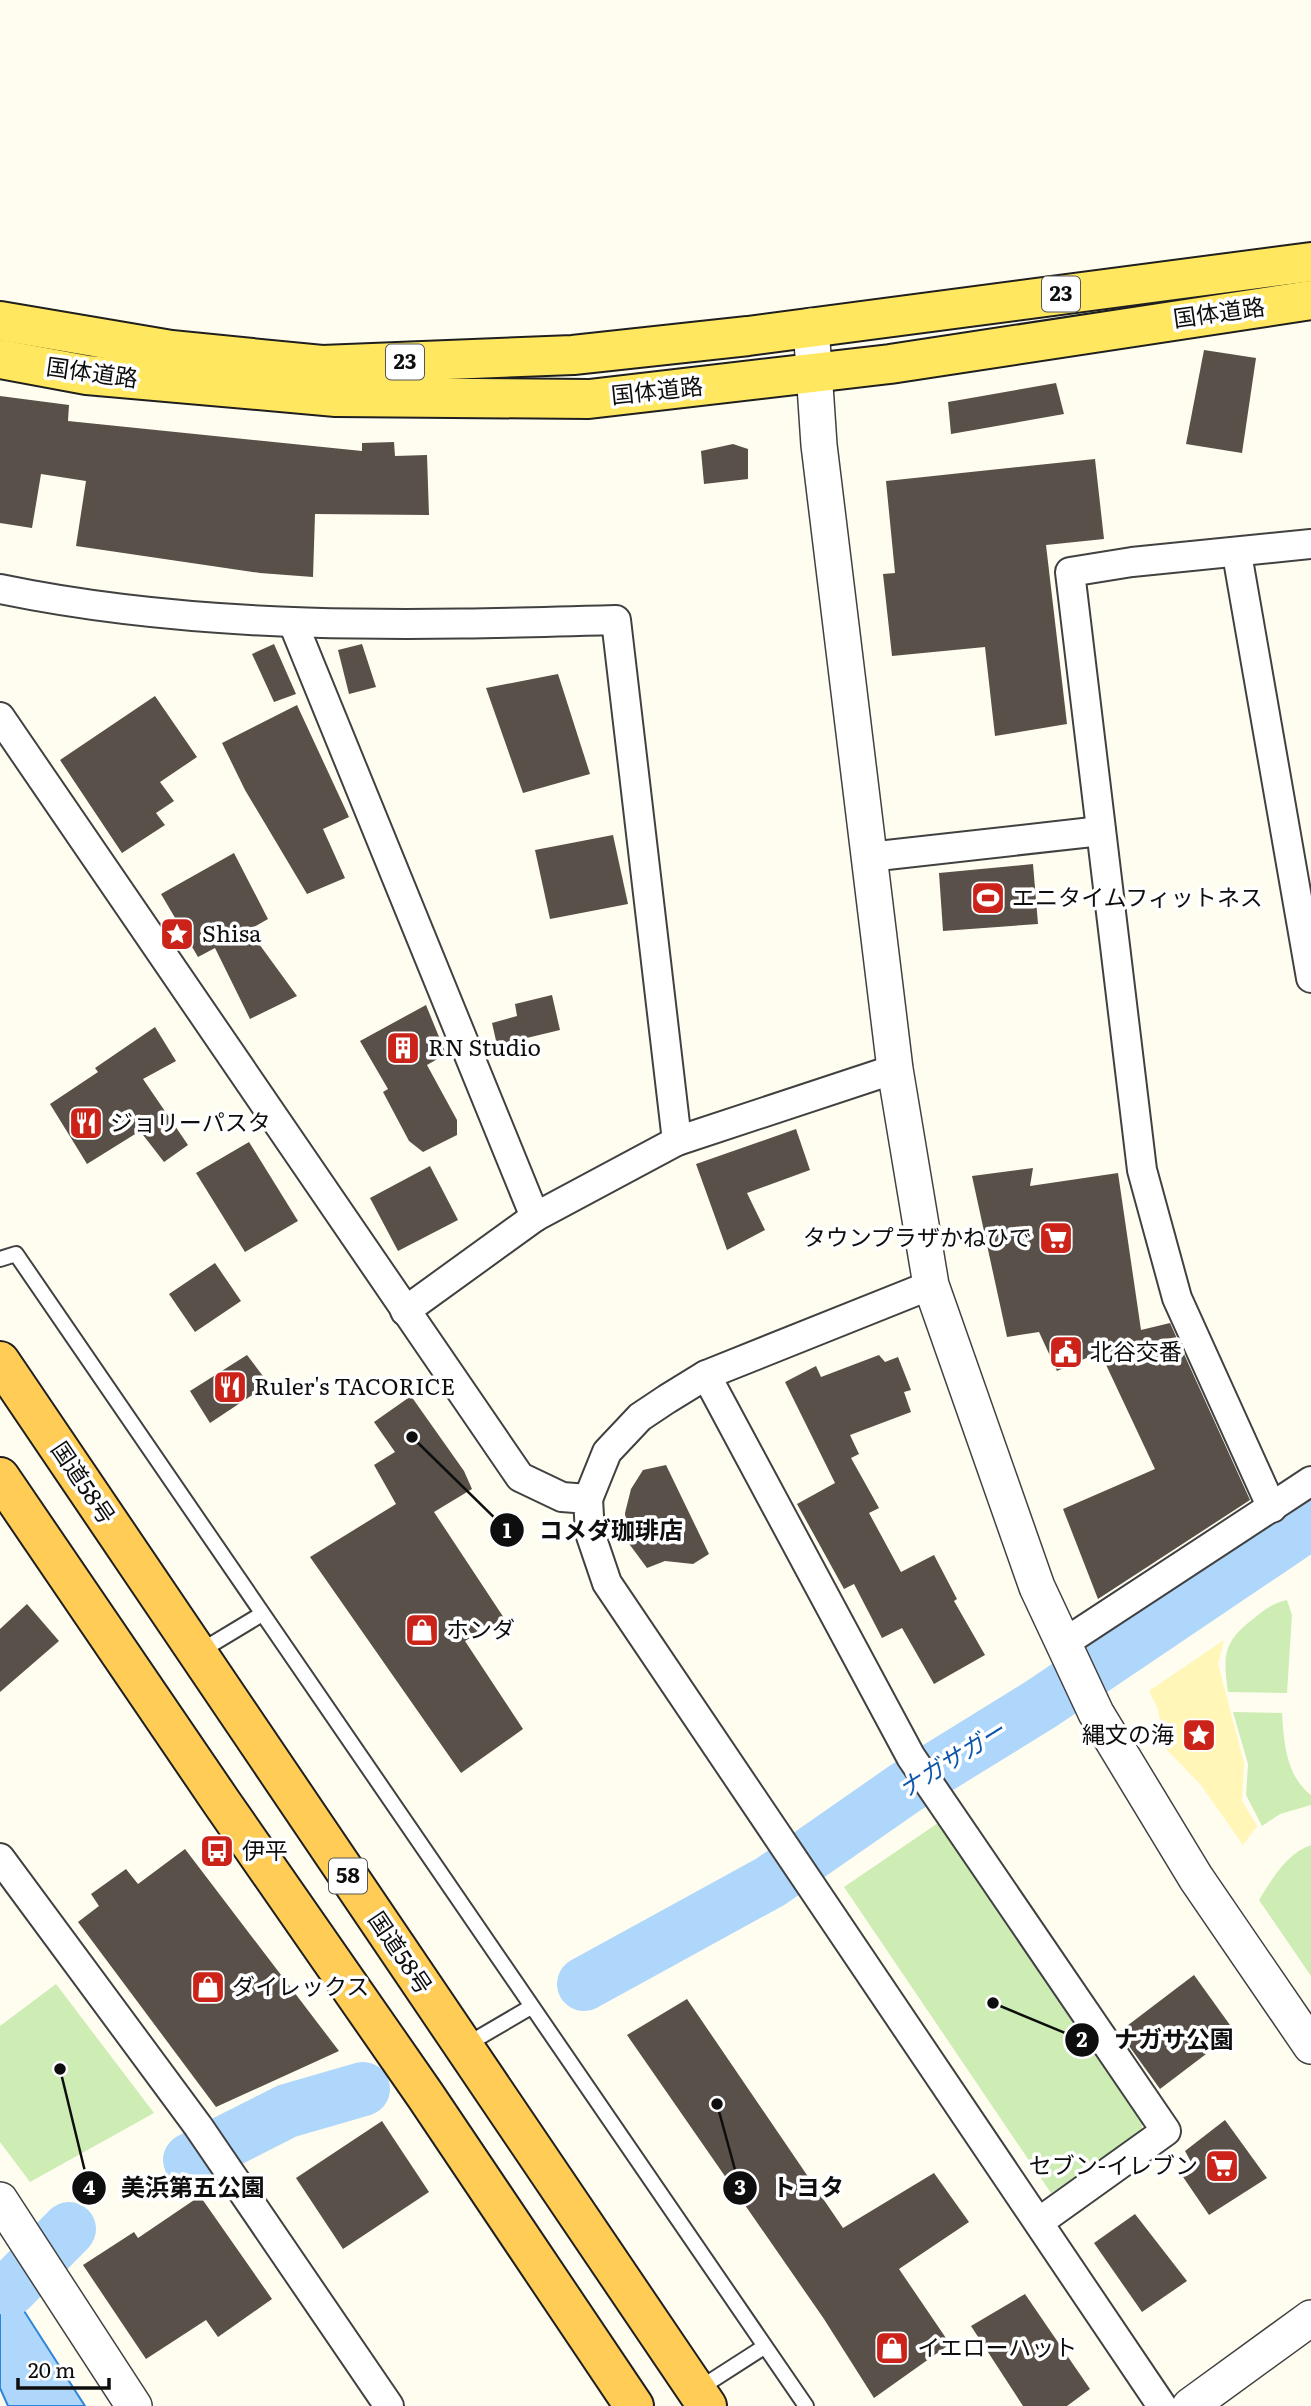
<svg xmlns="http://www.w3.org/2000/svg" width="1311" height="2406" font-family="Literata,'Noto Sans JP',serif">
<rect width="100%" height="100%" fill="#fffdef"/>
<!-- green -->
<g fill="#cdedb5">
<path d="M1287,1600l5,15 -5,78 -59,-1c-5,-36 -5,-50 25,-73 11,-9 20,-16 34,-19z"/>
<path d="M1233,1712l49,1c2,29 4,63 29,82v10l-31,9 -18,12 -16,-31 2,-31z"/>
<path d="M938,1823l205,297 -2,14 -90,59 -207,-306z"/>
<path d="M1311,1845v131l-52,-76c13,-21 28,-47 52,-55z"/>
<path d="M56,1984l98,129 -124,69 -30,-40v-116z"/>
</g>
<!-- sand -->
<path fill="#fff6b7" d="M1224,1640l-6,24 26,99 -2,38 15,25 -14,19 -42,-60 -36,-37 -7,-39 -9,-18z"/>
<!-- water -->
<path fill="#afd7fb" stroke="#2f85d9" stroke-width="2" d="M0,2277l10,12 75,117h-77l-8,-18z"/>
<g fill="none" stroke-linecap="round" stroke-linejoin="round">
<!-- river -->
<g stroke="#afd7fb" stroke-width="54">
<path d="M584,1984l186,-102 135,-94 136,-84 270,-182"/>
<path d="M190,2160l97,-49 76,-22"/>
<path d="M10,2289l59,-60"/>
</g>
</g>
<!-- building -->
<g fill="#585049">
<path d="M1204,350l52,8 -14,95 -56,-9z"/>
<path d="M1056,383l8,31 -113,20 -3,-32z"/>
<path d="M0,396l69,9 -1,16 294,30v-8l32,-1 1,14 32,-1 2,60 -114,-1 -2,63 -53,-4 -184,-27 10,-65 -45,-7 -9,54 -32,-5z"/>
<path d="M733,444l15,5v30l-44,5 -3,-33z"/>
<path d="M1095,459l9,80 -58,6 21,179 -72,12 -10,-89 -93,9 -9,-82 12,-1 -9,-92z"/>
<path d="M274,644l22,50 -22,8 -22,-48z"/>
<path d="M362,644l14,43 -27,7 -11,-44z"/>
<path d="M558,674l32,100 -67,19 -37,-105z"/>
<path d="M155,696l42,61 -37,25 14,19 -18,12 9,12 -43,28 -62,-93z"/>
<path d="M297,705l52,112 -26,12 22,49 -38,16 -62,-104 -23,-47z"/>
<path d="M613,835l15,69 -78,15 -15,-69z"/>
<path d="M234,853l34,66 -19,11 48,66 -47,23 -35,-71 -17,9 -37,-63z"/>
<path d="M1033,864l5,60 -95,7 -4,-58z"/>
<path d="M552,995l8,35 -63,15 -5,-22 25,-7 -2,-12z"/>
<path d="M426,1005l20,49 -19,11 30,55v15l-34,17 -14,-11 -26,-49 5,-3 -28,-48z"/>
<path d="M155,1027l21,34 -33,18 45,66 -24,17 -24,-31 -53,33 -37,-60 48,-32 -3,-4z"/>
<path d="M796,1129l14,41 -63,23 18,37 -38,20 -31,-86z"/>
<path d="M249,1142l49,79 -53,31 -49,-79z"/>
<path d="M430,1166l28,54 -60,31 -28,-53z"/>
<path d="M1033,1168l-3,18 88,-13 23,157 29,-7 80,177 -152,99 -35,-90 92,-40 -55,-117 -43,19 -18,-39 -32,5 -35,-161z"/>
<path d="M215,1263l26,38 -46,31 -26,-38z"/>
<path d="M247,1355l22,29 -59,39 -20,-32z"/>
<path d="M879,1355l6,7 13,-5 13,33 -7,2 7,20 -61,23 9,19 -8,4 28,50 -10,5 32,59 33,-17 23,44 -3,2 31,54 -51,29 -32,-56 -20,10 -28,-54 -10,5 -47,-85 38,-21 -50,-101 31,-16 5,11z"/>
<path d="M411,1396l53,75 8,18 -38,23 70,106 -39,23 58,88 -62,44 -151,-216 86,-53 -22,-39 21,-13 -21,-30z"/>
<path d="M666,1465l43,89 -16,10 -28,-3 -18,7 -20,-27 -2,-28 6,-24 12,-19z"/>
<path d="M27,1604l32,37 -59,51v-63z"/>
<path d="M185,1849l154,202 -123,56 -138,-185 21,-16 -8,-12 35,-25 12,15z"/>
<path d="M1194,1975l41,57 -75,57 -41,-57z"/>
<path d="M687,1999l156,229 91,-55 35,49 -70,47 51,75 -76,54 -50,-79 -197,-284z"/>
<path d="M1225,2120l42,58 -58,37 -30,-44 12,-9 -6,-11z"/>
<path d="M382,2121l47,71 -86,57 -47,-71z"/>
<path d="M200,2196l72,103 -54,38 -12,-17 -60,39 -63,-94 51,-33 4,6z"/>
<path d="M1135,2214l52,67 -45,31 -48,-69z"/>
<path d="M1025,2294l65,95 -23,17h-44l-52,-80z"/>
</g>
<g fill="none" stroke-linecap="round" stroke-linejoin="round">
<!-- service casing -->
<g stroke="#414141" stroke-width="18">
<g id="service">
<path d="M0,1259l16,-5 790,1152"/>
<path d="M199,1652l63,-38"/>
<path d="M466,2045l65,-38"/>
<path d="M697,2390l67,-43"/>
</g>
</g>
<!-- minor casing -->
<g stroke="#414141" stroke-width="32">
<g id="minor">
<path d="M1237,554l74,424"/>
<path d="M0,589c202,42 411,37 616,31l61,521"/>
<path d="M293,623l242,594"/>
<path d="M0,717l520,760 42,20 26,2 2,34 17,50 555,823"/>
<path d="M869,857l232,-26"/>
<path d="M405,1311l130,-94 142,-76 218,-72"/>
<path d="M706,1375l205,382 255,374 -127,91"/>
<path d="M588,1499l19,-47 33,-35 27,-18 39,-24 225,-90"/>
<path d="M1272,1508l-95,-210 -35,-128 -72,-598 62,-10 179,-18"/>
<path d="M1064,1643l247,-162"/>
<path d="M0,1858l198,268 191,280"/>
</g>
</g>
<!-- tertiary casing -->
<g stroke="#414141" stroke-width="38">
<g id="tertiary">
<path d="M811,326l8,119 76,624 36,216 106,302 59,126 100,165 115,168"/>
<path d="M0,2200l134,206"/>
<path d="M1190,2406l121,-88"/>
</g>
</g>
<!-- primary casing -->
<g stroke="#1f1f1f" stroke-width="42">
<g id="primary">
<path d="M0,321l171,29 151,15 251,-10 175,-19 563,-74"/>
<path d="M0,359l87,16 249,22 253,2 301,-35 421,-64"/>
</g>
</g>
<!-- trunk casing -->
<g stroke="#1f1f1f" stroke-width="42">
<g id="trunk">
<path d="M0,1361l707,1045"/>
<path d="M0,1477l222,326 203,292 209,311"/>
</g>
</g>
<!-- service -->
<use href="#service" stroke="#fff" stroke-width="14"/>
<!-- minor -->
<use href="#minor" stroke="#fff" stroke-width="28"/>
<!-- tertiary -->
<use href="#tertiary" stroke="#fff" stroke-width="35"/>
<!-- primary -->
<use href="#primary" stroke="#ffe85f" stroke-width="38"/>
<!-- trunk -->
<use href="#trunk" stroke="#ffcc56" stroke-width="38"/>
</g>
<!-- icons -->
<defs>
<g id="stadium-square" transform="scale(1.75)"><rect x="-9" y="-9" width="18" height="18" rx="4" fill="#cb2219" stroke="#fff"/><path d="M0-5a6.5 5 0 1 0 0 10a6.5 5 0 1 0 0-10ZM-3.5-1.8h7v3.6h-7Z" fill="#fff"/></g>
<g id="sight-square" transform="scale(1.75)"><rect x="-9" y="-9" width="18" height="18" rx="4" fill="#cb2219" stroke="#fff"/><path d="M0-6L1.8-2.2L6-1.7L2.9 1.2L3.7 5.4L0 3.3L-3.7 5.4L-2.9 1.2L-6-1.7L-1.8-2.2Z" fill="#fff"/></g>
<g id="building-square" transform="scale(1.75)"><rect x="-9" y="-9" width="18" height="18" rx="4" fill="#cb2219" stroke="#fff"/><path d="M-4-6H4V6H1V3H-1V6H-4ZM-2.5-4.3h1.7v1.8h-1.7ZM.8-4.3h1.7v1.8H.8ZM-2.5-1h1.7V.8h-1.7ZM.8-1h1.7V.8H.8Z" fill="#fff"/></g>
<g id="restaurant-square" transform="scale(1.75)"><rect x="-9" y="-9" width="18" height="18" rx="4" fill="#cb2219" stroke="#fff"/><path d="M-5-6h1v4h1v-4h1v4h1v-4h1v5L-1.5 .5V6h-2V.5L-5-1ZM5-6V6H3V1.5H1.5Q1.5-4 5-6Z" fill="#fff"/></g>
<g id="supermarket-square" transform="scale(1.75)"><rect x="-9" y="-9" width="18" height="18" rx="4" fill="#cb2219" stroke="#fff"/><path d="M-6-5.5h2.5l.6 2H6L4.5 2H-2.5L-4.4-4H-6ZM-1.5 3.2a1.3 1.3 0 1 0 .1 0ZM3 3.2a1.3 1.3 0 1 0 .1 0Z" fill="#fff"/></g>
<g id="civic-square" transform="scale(1.75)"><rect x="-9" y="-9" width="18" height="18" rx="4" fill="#cb2219" stroke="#fff"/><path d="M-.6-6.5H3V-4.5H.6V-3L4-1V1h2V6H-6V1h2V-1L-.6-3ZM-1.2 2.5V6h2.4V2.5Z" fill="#fff"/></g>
<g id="shop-square" transform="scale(1.75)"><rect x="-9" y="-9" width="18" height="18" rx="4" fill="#cb2219" stroke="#fff"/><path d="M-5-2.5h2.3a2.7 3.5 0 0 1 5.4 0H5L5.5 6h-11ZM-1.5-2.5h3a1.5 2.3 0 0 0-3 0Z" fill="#fff"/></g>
<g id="bus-square" transform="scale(1.75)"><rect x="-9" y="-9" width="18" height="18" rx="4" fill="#cb2219" stroke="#fff"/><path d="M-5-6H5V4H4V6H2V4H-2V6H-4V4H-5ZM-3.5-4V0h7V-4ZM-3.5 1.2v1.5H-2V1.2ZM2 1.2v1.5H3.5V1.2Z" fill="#fff"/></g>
</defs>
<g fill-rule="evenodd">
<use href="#stadium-square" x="988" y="898"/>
<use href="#sight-square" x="177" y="934"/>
<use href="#building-square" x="403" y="1048"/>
<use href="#restaurant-square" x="86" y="1123"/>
<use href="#supermarket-square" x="1056" y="1238"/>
<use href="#civic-square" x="1066" y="1352"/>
<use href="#restaurant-square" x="230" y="1387"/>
<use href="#shop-square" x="422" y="1630"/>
<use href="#sight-square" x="1199" y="1735"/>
<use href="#bus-square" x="217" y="1851"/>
<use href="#shop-square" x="208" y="1987"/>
<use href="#supermarket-square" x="1222" y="2166"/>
<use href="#shop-square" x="892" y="2348"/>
</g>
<g text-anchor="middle" stroke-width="7" stroke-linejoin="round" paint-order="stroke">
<!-- shield labels -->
<g fill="#fff" stroke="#565656" stroke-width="2">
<rect x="1042" y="276.5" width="38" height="35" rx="5"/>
<rect x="386" y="344.5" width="38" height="35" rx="5"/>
<rect x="329" y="1858.5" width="38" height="35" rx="5"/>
</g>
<g font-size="21" font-weight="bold" fill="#0e0e0e">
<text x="1061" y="301">23</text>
<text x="405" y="369">23</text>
<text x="348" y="1883">58</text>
</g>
<!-- street labels -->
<g font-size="23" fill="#0e0e0e" stroke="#fff">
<text transform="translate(1219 313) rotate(-8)" y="8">国体道路</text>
<text transform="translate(92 373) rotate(8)" y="8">国体道路</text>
<text transform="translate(657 391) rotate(-6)" y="8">国体道路</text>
<text transform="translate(83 1483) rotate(56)" y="8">国道58号</text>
<text transform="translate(400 1953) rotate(56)" y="8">国道58号</text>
</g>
<!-- poi labels -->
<g font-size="23" fill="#0e0e0e" stroke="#fff" text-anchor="start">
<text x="1012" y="906">エニタイムフィットネス</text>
<text x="202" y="942">Shisa</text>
<text x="428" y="1056">RN Studio</text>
<text x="110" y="1131">ジョリーパスタ</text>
<text x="1032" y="1246" text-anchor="end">タウンプラザかねひで</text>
<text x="1090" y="1360">北谷交番</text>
<text x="254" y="1395">Ruler's TACORICE</text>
<text x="446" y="1638">ホンダ</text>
<text x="1174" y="1743" text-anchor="end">縄文の海</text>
<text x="242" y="1859">伊平</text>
<text x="232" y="1995">ダイレックス</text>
<text x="1198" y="2174" text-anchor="end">セブン-イレブン</text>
<text x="917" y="2356">イエローハット</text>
</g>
<!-- water labels -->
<g font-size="24" font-style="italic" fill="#0c56ab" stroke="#fff">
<text transform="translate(952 1760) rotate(-32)" y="8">ナガサガー</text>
</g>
</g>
<!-- callouts -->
<path fill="none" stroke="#0e0e0e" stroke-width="2.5" d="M412 1437L507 1530M993 2003L1082 2040M717 2104L740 2188M60 2069L89 2188"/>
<g fill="#0e0e0e" stroke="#fff" stroke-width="2.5">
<circle cx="412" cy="1437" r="7"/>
<circle cx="993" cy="2003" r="7"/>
<circle cx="717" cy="2104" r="7"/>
<circle cx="60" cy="2069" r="7"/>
<circle cx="507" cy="1530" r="18"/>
<circle cx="1082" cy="2040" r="18"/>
<circle cx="740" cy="2188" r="18"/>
<circle cx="89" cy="2188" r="18"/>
</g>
<g font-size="21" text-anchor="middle" font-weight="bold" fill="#fff">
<text x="507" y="1538">1</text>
<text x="1082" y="2047">2</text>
<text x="740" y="2195">3</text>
<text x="89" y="2195">4</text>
</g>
<g font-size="24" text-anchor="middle" font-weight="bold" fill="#0e0e0e" stroke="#fff" stroke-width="7" stroke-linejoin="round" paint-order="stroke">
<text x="611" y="1539">コメダ珈琲店</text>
<text x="1174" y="2048">ナガサ公園</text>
<text x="808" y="2196">トヨタ</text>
<text x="193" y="2196">美浜第五公園</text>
</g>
<!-- scale -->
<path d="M18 2378v10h91v-10" fill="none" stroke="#0e0e0e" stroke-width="3.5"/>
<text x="28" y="2378" font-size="21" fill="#0e0e0e" stroke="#ffffff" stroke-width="5" paint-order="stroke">20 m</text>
</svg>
